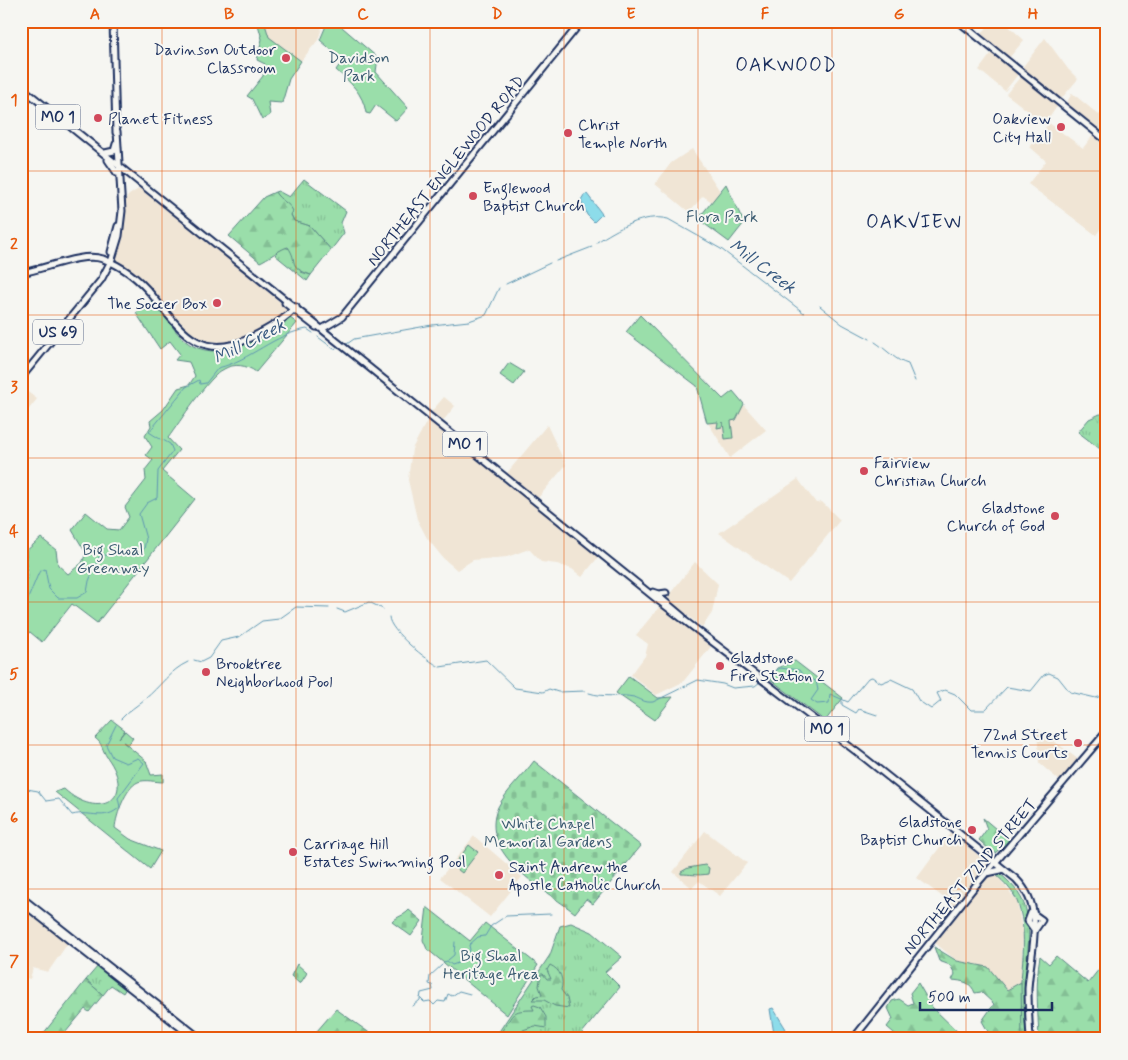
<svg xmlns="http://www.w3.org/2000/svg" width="1128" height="1060" font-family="Mynerve,sans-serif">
<defs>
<pattern id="grass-tufts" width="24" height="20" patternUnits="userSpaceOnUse" patternTransform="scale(1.25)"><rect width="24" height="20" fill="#9adeaa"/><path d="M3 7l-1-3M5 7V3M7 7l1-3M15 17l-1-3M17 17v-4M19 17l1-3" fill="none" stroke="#84bf95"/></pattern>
<pattern id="forest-firs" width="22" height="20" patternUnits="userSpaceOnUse" patternTransform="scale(1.25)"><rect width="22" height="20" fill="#9adeaa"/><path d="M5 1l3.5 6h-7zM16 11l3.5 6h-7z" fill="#84bf95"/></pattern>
<pattern id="cemetery-stones" width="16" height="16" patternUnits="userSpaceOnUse" patternTransform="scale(1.25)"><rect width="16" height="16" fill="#9adeaa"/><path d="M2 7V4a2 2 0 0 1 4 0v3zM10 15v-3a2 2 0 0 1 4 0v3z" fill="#84bf95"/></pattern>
</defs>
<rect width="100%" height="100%" fill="#f6f6f2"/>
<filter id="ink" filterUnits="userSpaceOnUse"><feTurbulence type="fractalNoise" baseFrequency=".02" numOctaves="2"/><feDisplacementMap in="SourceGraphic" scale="10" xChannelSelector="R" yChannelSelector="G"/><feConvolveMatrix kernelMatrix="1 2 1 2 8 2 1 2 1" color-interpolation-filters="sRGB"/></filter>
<g filter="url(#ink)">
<!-- built -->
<g fill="#f0e5d5">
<path d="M264,21h54l5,4 -5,15 -17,21 -32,-24z"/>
<path d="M992,21h11l21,19 -15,18 -29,-22z"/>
<path d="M1045,38l23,31 10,10 -17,20 -40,-30z"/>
<path d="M993,51l26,22 -14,18 -26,-21z"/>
<path d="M1022,75l36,30 -13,19 -39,-30z"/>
<path d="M1072,93l27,22 4,-5 4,3v17l-4,4 -37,-30z"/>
<path d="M1049,123l34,25 11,-14 13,10v76l-11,15 -68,-51 18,-23 -16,-14z"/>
<path d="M692,149l28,42 -8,11 -9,-6 -14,16 -34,-28 16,-21z"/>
<path d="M140,188l120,97 28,24 -8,9 -31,17 -23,8 -25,-3 -13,-5 -49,-57 -25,-16 9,-60 6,-7z"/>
<path d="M21,387l16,12 -16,20z"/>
<path d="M732,392l34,38 -36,28 -25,-40z"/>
<path d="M444,397l11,9 -12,15 -12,-9z"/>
<path d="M428,419l172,136 -18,22 -10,-8 -15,-5 -16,-2 -12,-13 -22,8 -34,3 -16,10 -14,-12 -16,-20 -10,-19 -9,-39 4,-31z"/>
<path d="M547,425l19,40 -28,33 -31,-25z"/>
<path d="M798,479l18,24 6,-1 18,18 -51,63 -70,-50z"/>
<path d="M695,562l23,22 -6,29 -10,14 -34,-27 1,-5z"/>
<path d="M660,606l53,38 -30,38 -27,13 -25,-20 14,-19 3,-12 -12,-9z"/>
<path d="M1037,728l42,32 -18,22 -22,-19z"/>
<path d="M705,831l42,32 -27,33 -21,-15 -7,7 -19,-16z"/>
<path d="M951,832l35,30 31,39 6,35 -2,46 -14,8 -20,-23 -30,-6 -28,-23 26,-32 -38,-28z"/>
<path d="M474,836l48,41 -32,40 -50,-39z"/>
<path d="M21,905l47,38 -20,29 -15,-4 -3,11 -4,-1 2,-11 -7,-2z"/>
</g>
<!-- grass -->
<g fill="url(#grass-tufts)" stroke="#5a8684">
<path d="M304,179l42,32 -5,12 3,10 -13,17 -21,-24 -16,-5 -9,-19 -7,-4 -3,-6 3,-1 11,6z"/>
<path d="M283,247l8,2 10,23 10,3 -4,6 -32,-26z"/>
<path d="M1100,414l7,1v34l-3,3 -26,-20 11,-13z"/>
<path d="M999,873c34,27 31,51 28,89 -3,25 -4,52 0,77h-5c-2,-15 -3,-31 -2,-46 2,-29 8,-64 -3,-92 -4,-10 -13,-19 -21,-26z"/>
<path d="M571,923l21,9 30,25 -17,15 15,15 -43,52h-83l56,-84 10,-29z"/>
<path d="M98,966l28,22 -3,5 -12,-8 -8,10 -17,-15z"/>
</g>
<!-- forest -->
<g fill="url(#forest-firs)" stroke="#5a8684">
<path d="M275,192c5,9 14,10 18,19l-2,4 3,6 16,5 21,24 -20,25c-25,-9 -12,-13 -23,-28 -6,1 -21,12 -28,15l-31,-26 35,-39z"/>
<path d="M983,818l26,22 -15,14 -15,-14 8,-11z"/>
<path d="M934,947l23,14 31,6 19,23 14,-8 1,57h-35l3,-4 -8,-14 12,-17 -13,-12 -6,1c-4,-11 -12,-12 -23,-13l3,-6 -5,-9 -11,-4z"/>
<path d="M1040,956l9,8 7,-8 32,27 19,-24v80h-68c-1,-27 -4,-56 1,-83z"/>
<path d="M550,965c11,5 14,15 11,25l6,8 2,10 -14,-2 -11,-6h-12l4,-4 6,-1 -3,-9 2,-12h2l4,5h4l-4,-9z"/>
<path d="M86,980l17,15 -14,17 -4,-3 -25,30h-21z"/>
<path d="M918,983l14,24 33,32h-10l-11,-5 -2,5h-41l-14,-12 6,-8 -5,-11 4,-7 7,-2 9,6 5,-2 -3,-10z"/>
<path d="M534,1005l6,2 6,10v11l-11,-2 -12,4 -1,9h-20l-1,-7c14,-19 9,-22 33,-22l-2,-4z"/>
<path d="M336,1009l35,25 -4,5h-57z"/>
</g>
<!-- cemetery -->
<g fill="url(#cemetery-stones)" stroke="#5a8684">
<path d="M534,761l107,85 -48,58 -7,-5 -11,14c-31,-24 -98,-59 -77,-106 8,-16 25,-31 36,-46z"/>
<path d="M409,910l13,11 -11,15 -19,-14c5,-6 12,-6 17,-12z"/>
<path d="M297,964l10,9 -7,11 -9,-8z"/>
</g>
<!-- park -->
<g fill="#9adeaa" stroke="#5a8684">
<path d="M257,21h7l5,16 32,24 -12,18 -7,24 -14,-1 2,13 -8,5 -10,-21 -5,-3 16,-20 2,-12 -8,-4 5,-21z"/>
<path d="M328,21h7l43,37 -2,14 32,36 -12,13 -20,-16 -6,9 -4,-1c-3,-20 -16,-31 -30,-43l7,-10 -23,-20z"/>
<path d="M726,184l18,39 -15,19 -31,-23z"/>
<path d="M154,301c10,13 22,35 37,44 34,18 72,-8 99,-27l7,5 -41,49c-9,-7 -22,-9 -32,-3 -16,8 -44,53 -56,69l11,12 -17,21 33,28 -98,124 -25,-19 -30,38 -12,-10 -9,5v-52l7,-8 -2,-26 15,-13 15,12 2,15 10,9 14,-11 4,-10 -14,-23 14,-18 21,17 12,1 10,-13 -4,-10 21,-27 -1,-10 8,-10 -7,-5 6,-8 -7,-11 6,-10 -1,-5 13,-11 15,-22 11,-3 6,-9 -6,-14 -14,-2 5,-6 -10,-13 -10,8 -24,-36z"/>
<path d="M640,315l83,84 10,-8 11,13 -8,16 -5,1 2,17 -8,1 -2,-17 -1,5 -5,1 1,-6 -11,1 -10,-37 -71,-54z"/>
<path d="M509,363l15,9 -10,13 -14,-10z"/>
<path d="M795,661l48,37 -18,23 -55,-42 7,-11z"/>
<path d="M629,676l29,22 15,-1 -18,23 -39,-27z"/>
<path d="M112,720l13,10 -6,8 6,-7 8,7 -5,7 -5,-3 23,19 5,14 12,-1v8c-7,0 -18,-3 -25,0 -12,5 -22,33 -23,46l15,11 31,12 -11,18 -95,-77 9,-3c34,32 74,11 43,-32 -5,-7 -4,-13 -12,-19z"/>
<path d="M469,845l9,7 -16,21 -9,-7z"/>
<path d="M705,865l4,3 -1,6c-11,2 -18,0 -27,0v-2l7,-4z"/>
<path d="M427,907l43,34 15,-18 53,42 -31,50 -80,-66 -4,-9z"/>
</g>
<!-- water -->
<g fill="#8ddcea" stroke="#5f97b2">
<path d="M587,194l15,20 -8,8 -7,-7 -6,-15 3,-5z"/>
<path d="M773,1008l13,21 -12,5 -4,-25z"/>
</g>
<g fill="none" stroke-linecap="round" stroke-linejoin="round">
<!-- stream -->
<g stroke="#5f97b2" stroke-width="1">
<path d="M597,242c20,-13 47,-29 71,-23l53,30 83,64"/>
<path d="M556,261l36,-14"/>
<path d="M506,284l44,-21"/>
<path d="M820,306l22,18 28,15"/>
<path d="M318,337l16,12 4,-1"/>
<path d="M875,342c11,7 21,19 33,22l7,17"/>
<path d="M347,344l7,-5 78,-14 37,-4 17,-6 13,-27"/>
<path d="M160,439l-11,-7 37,-45 13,-7 1,4 6,-1 12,-15c33,-8 56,-34 89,-39l6,4"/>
<path d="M337,609l8,3 24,-10 14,7"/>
<path d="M389,617c0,14 39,44 51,50l46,-7 29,28 28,4 6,-3 9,3 27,-1"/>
<path d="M21,621l5,-3 1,-17 12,-29 6,-3 4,20 9,9h19l10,-6 2,-11 10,-24c18,-7 26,4 45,-8l2,-10 -7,-25 8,-11 10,-5 1,-27 15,-20 -3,-7 -7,-4"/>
<path d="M194,660l7,2 8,-4 12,-17 18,-4 23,-16 17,-2 17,-12 33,1"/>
<path d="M791,669l8,1 5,7 12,4 2,9 -7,10 6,4 12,-1 1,-9 18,8 20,-24 4,-1 9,6 10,-4 21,10 7,12 12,8 10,-8 -4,-8 8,-3 10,4 16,16h14l22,-23 24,4 13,-16 5,-2 9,4 12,15 26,6 5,-2"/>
<path d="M767,677l13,-9 8,1"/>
<path d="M589,693c15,5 30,1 45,4 7,2 10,6 19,5l45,-22 25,4 10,4 22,-2 5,-4"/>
<path d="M842,701v4l14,8 3,-4 18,6"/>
<path d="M121,719c7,-8 16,-13 24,-20 15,-12 25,-29 43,-37"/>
<path d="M21,788l17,3 8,10 13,-2 13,16c19,-5 32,7 48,-8l-2,-9 26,-35 -6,-5 -12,5 -14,-6 -6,-12 10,-20"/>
<path d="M448,960l6,-5 1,-13"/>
<path d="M444,962l3,-1 5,4 6,-2 12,-13 -1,-5 9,-8 7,-1 6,-10 15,-10 45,-2"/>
<path d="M420,998l4,4 6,-1 4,4 4,-4 7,1 3,-8 4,2 7,-5 11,3"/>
<path d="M413,1006l7,-6 1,-7 12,-3 -1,-5 -3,-1 1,-8 12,-11"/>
</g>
<!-- major casing -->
<g stroke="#1b2f5e" stroke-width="9">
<g id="major">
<path d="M113,21l3,112"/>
<path d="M958,21l149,120"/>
<path d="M21,87l638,514 207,158 150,120c31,31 14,72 12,110 0,16 1,33 2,50"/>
<path d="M105,153l9,-2 2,-7"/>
<path d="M108,160l9,13"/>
<path d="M111,252l7,-26"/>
<path d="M21,273c25,-4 60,-21 82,-14 19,7 36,20 49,36 28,34 47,67 96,44 17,-8 36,-18 48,-32"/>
<path d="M285,303l31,24"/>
<path d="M322,329l20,-12 240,-296"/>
<path d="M21,378l80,-98 11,-21 7,-23 3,-25 -5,-80"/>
<path d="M653,592l6,2 7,-1"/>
<path d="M657,595l26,22"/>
<path d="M987,873l14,-3"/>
<path d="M21,897l180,142"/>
<path d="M21,902l174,137"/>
<path d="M1031,913l-3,8 5,7"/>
<path d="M1035,930l7,-10 -7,-5"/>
<path d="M853,1039l123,-154 131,-154"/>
</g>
</g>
<!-- major -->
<use href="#major" stroke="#f6f6f2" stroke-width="5"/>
</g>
</g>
<!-- grid -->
<path fill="none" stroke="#e8590c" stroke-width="1" stroke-opacity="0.55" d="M162,21v1018M296,21v1018M430,21v1018M564,21v1018M698,21v1018M832,21v1018M966,21v1018M21,171h1086M21,315h1086M21,458h1086M21,602h1086M21,745h1086M21,889h1086"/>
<!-- markers -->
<g fill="#d1495b" stroke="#f6f6f2" stroke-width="2">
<circle cx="286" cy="58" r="5"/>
<circle cx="98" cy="118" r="5"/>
<circle cx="1061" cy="127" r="5"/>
<circle cx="568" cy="133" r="5"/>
<circle cx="473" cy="196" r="5"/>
<circle cx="217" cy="303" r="5"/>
<circle cx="864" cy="471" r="5"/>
<circle cx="1055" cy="516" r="5"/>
<circle cx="720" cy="666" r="5"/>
<circle cx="206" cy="672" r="5"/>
<circle cx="1078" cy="743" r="5"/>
<circle cx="972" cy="830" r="5"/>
<circle cx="293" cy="852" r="5"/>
<circle cx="499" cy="875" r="5"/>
</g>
<g text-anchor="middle" stroke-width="4" stroke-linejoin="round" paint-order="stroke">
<!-- shield labels -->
<g fill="#f6f6f2" stroke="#5d6b8a" stroke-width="1">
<rect x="35.5" y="104.5" width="45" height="25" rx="4"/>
<rect x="33" y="319.5" width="50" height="25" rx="4"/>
<rect x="442.5" y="431.5" width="45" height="25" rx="4"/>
<rect x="804.5" y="716.5" width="45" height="25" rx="4"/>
</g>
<g font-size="15" font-weight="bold" fill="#1b2f5e">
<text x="58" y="122">MO 1</text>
<text x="58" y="337">US 69</text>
<text x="465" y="449">MO 1</text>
<text x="827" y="734">MO 1</text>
</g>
<!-- poi labels -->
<g font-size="16" fill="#1b2f5e" stroke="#f6f6f2" text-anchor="start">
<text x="276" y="55" text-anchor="end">Davinson Outdoor<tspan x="276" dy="18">Classroom</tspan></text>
<text x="108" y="124">Planet Fitness</text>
<text x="1051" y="124" text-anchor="end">Oakview<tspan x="1051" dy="18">City Hall</tspan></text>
<text x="578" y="130">Christ<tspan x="578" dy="18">Temple North</tspan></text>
<text x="483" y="193">Englewood<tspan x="483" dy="18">Baptist Church</tspan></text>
<text x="207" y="309" text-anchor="end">The Soccer Box</text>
<text x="874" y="468">Fairview<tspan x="874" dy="18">Christian Church</tspan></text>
<text x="1045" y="513" text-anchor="end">Gladstone<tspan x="1045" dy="18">Church of God</tspan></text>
<text x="730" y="663">Gladstone<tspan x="730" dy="18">Fire Station 2</tspan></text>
<text x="216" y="669">Brooktree<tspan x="216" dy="18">Neighborhood Pool</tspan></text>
<text x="1068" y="740" text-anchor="end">72nd Street<tspan x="1068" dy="18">Tennis Courts</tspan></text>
<text x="962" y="827" text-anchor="end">Gladstone<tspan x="962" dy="18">Baptist Church</tspan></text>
<text x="303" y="849">Carriage Hill<tspan x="303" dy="18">Estates Swimming Pool</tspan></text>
<text x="509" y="872">Saint Andrew the<tspan x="509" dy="18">Apostle Catholic Church</tspan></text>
</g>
<!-- park labels -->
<g font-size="16" fill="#3b5b71" stroke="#f6f6f2">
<text x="359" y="63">Davidson<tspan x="359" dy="18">Park</tspan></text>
<text x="722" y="222">Flora Park</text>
<text x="113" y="555">Big Shoal<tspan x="113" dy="18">Greenway</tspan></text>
<text x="548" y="829">White Chapel<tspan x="548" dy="18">Memorial Gardens</tspan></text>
<text x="491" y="961">Big Shoal<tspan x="491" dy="18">Heritage Area</tspan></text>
</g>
<!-- street labels -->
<g font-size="16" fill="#1b2f5e" stroke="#f6f6f2">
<text transform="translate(445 170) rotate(-51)" y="6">NORTHEAST ENGLEWOOD ROAD</text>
<text transform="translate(969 876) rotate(-50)" y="6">NORTHEAST 72ND STREET</text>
</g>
<!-- water labels -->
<g font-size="18" font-style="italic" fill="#385a81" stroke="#f6f6f2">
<text transform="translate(763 266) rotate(37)" y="6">Mill Creek</text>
<text transform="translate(249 341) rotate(-27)" y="6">Mill Creek</text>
</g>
<!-- quarter labels -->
<g font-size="19" letter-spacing="1" fill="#1b2f5e" stroke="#f6f6f2">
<text x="786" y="71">OAKWOOD</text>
<text x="914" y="228">OAKVIEW</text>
</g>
</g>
<!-- margin -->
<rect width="1128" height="1060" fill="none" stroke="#f6f6f2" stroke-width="55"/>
<!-- scale -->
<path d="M920 1002v8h132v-8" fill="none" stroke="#1b2f5e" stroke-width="2.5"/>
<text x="928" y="1002" font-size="15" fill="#1b2f5e" stroke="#f6f6f2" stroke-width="4" paint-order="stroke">500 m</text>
<rect x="28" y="28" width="1072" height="1004" fill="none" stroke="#e8590c" stroke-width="2"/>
<g font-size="16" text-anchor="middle" font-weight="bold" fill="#e8590c">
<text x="95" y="19">A</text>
<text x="229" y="19">B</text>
<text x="363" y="19">C</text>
<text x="497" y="19">D</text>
<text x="631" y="19">E</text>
<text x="765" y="19">F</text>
<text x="899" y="19">G</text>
<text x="1033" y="19">H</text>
<text x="14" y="105">1</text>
<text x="14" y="249">2</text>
<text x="14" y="392">3</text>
<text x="14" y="536">4</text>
<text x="14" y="679">5</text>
<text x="14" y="823">6</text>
<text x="14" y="966">7</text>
</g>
</svg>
